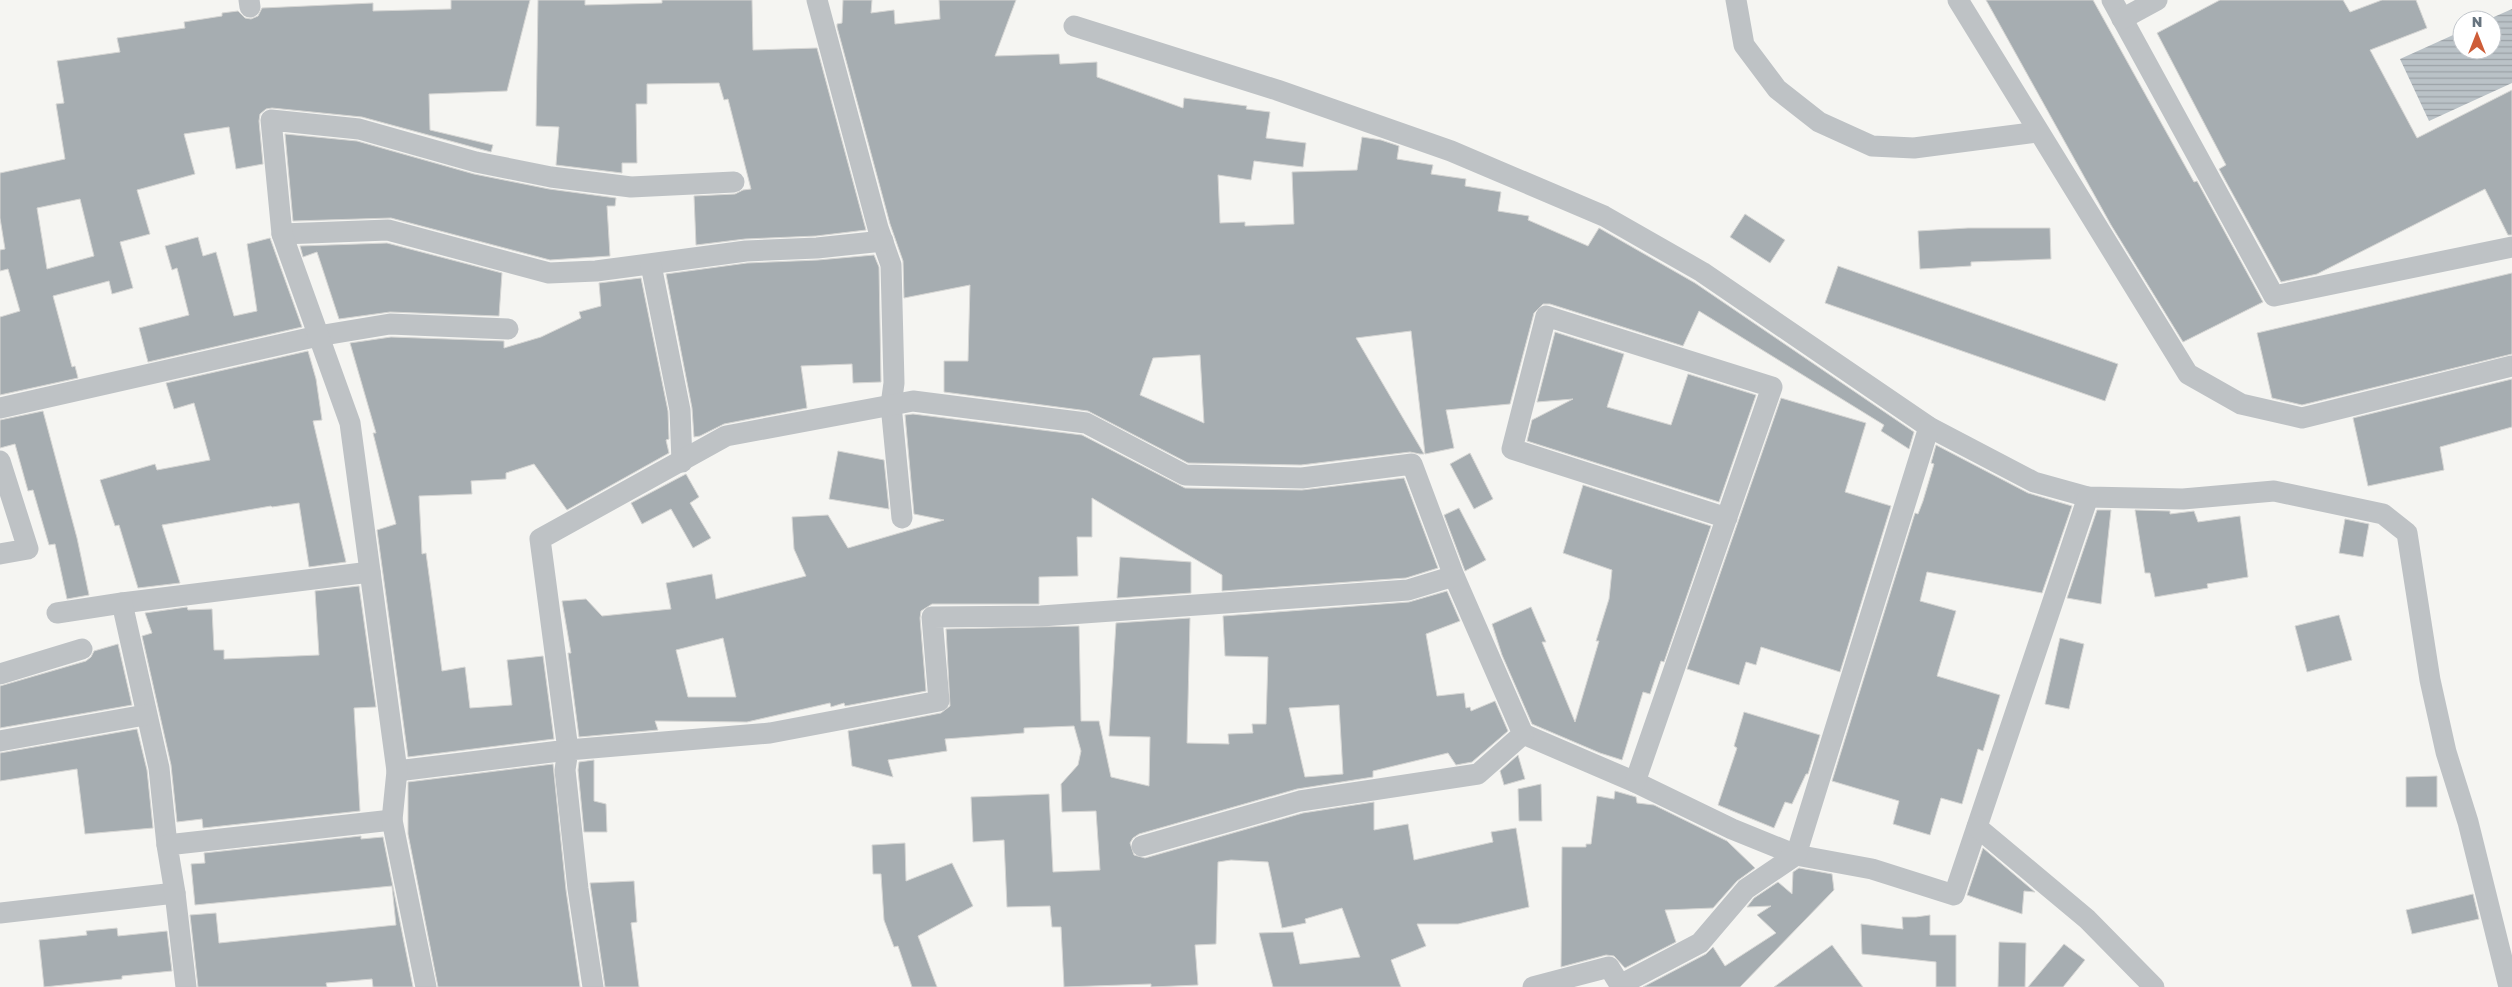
<svg xmlns="http://www.w3.org/2000/svg" width="2512" height="987" font-family="'Golos Text',sans-serif">
<defs>
<pattern id="water-rules" width="6" height="5" patternUnits="userSpaceOnUse" patternTransform="scale(1.25)"><rect width="6" height="5" fill="#bac2c7"/><path d="M0 2.5h6" fill="none" stroke="#9ba2a7"/></pattern>
</defs>
<rect width="100%" height="100%" fill="#f5f5f2"/>
<!-- water -->
<path fill="url(#water-rules)" d="M2512,9v74l-83,38 -29,-62 62,-28v19h30v-30h-5z"/>
<!-- building -->
<g fill="#a6adb1" stroke="#d6d6d4" fill-rule="evenodd">
<path d="M451,0h79l-23,91 -78,3 1,36 63,15 -2,7 -129,-35 -90,-9 -6,1 -6,5 -1,7 4,43 -27,5 -7,-42 -45,7 11,40 -58,16 13,44 -30,8 13,46 -21,6 -3,-13 -56,15 19,71 3,-1 3,12 -78,17v-78l20,-6 -12,-42 -8,2v-21l5,-1 -5,-31v-45l65,-14 -9,-55 8,-1 -7,-42 63,-9 -3,-14 68,-10 -1,-6 38,-6v-3l16,-2 7,7 6,1 7,-3 4,-8 111,-5v8l78,-2zM80,199l14,57 -47,13 -10,-61z"/>
<path d="M538,0h47v5l77,-2v-3h90l1,50 64,-2 49,182 -50,6 -71,3 -49,6 -2,-49 41,-2 8,-4 8,-1 -23,-90 -4,1 -5,-17 -72,1v20h-11l1,59h-15v10l-66,-8 3,-38 -23,-1z"/>
<path d="M843,0h29l-1,13 23,-3 1,14 45,-5 -1,-19h77l-21,56 64,-2 1,10 37,-2v15l86,31 1,-10 63,8 -1,3 24,3 -4,26 40,5 -3,24 -49,-6 -3,19 -33,-5 2,48 25,-1v4l49,-2 -2,-52 65,-2 5,-33 19,3 18,6 -2,13 36,6 -2,9 35,5 -1,7 36,6 -3,19 31,5 -1,4 60,26 11,-18 96,55 219,149 -5,17 -28,-18 3,-6 -185,-114 -16,35 -133,-42h-7l-9,9 -24,91 -64,6 8,38 -29,6 -14,-123 -55,7 68,116h-4l-10,-2 -109,13 -113,-2 -100,-52 -144,-19v-31h24l2,-76 -66,13 -1,-37 -13,-37 -53,-197v-3l5,-1zM1200,355l4,68 -64,-28 13,-37z"/>
<path d="M1986,0h107l101,182 3,-1 66,121 -80,40 -72,-117z"/>
<path d="M2220,0h123l7,12 32,-12h34l11,28 -57,22 47,88 95,-48v145h-4l-23,-46 -168,85 -36,8 -62,-113 7,-4 -69,-132z"/>
<path d="M285,134l72,7 117,33 75,15 67,9 -1,8h-8l3,50 -60,4 -159,-42 -98,3z"/>
<path d="M1745,214l40,26 -15,23 -40,-26z"/>
<path d="M1968,228h82l1,31 -80,3v4l-51,3 -2,-38z"/>
<path d="M198,237l5,19 13,-4 18,64 23,-5 -10,-67 23,-6 32,89 -154,35 -9,-34 50,-13 -12,-47 -5,2 -7,-24z"/>
<path d="M387,243l115,30 -3,43 -109,-4 -51,7 -22,-67 -14,5 -3,-11z"/>
<path d="M874,255l5,12 2,115 -28,1 -1,-19 -51,2 6,42 -83,16 -24,12 -6,1 -2,-29 -26,-134 81,-11 71,-3z"/>
<path d="M1838,266l280,98 -13,37 -280,-98z"/>
<path d="M2512,273v81l-210,51 -30,-7 -15,-65z"/>
<path d="M641,278l27,133 1,28 -3,1 3,13 -102,57 -33,-46 -28,9v6l-35,2 1,13 -53,2 3,58 4,-1 16,118 23,-4 5,41 42,-3 -5,-45 36,-4 11,83 -146,18 -31,-227 19,-6 -23,-91h3l-26,-90 41,-6 113,4v7l37,-11 40,-19 -2,-6 22,-6 -2,-23z"/>
<path d="M1555,332l69,22 -17,53 64,18 17,-51 68,21 -37,107 -192,-61 5,-21 41,-21 -36,3z"/>
<path d="M308,351l8,28 6,41 -9,1 33,141 -37,5 -10,-64 -27,4 -1,-1 -109,19 18,58 -42,5 -19,-63 -4,1 -15,-46 55,-16 2,6 53,-10 -16,-57 -20,6 -8,-26z"/>
<path d="M2512,379v48l-72,20 4,23 -76,16 -15,-68z"/>
<path d="M1781,398l85,25 -21,69 46,14 -51,166 -79,-25 -5,18 -10,-3 -7,23 -52,-16z"/>
<path d="M43,411l34,127 12,57 -22,4 -12,-55 -6,1 -16,-55 -5,1 -13,-47 -15,4v-28z"/>
<path d="M913,414l169,21 103,53 117,2 102,-12 34,90 -32,10 -184,13v-16l-130,-77v39h-15l1,39 -39,1v27h-107l-11,7 -1,7 6,73 -81,15 -1,-3 -13,4 -1,-4 -83,19 -92,-1 3,9 -79,7 -11,-84h3l-9,-52 24,-2 16,17 69,-7 -5,-26 46,-9 4,25 90,-23 -12,-27 -2,-32 36,-2 20,33 96,-28 -30,-6 -9,-99zM723,638l13,59h-48l-12,-47z"/>
<path d="M1936,445l92,48 44,13 -30,87 -115,-21 -7,29 36,10 -19,65 63,19 -17,56 -5,-2 -16,55 -21,-6 -11,37 -37,-11 6,-23 -67,-20 83,-268 3,1 5,-13 11,-37 -3,-1z"/>
<path d="M838,451l46,9 5,49 -60,-10z"/>
<path d="M1470,453l23,46 -19,10 -24,-45z"/>
<path d="M686,474l13,23 -9,6 21,35 -18,10 -22,-39 -29,15 -11,-21z"/>
<path d="M1583,485l128,41 -47,136 -3,-1 -11,33 -7,-2 -21,68 -22,-7 -68,-29 -30,-69 -10,-31 39,-17 15,35h-4l33,80 24,-81h-3l13,-42 3,-29 -49,-17z"/>
<path d="M1459,508l27,52 -21,11 -21,-56z"/>
<path d="M2097,510h14l-10,94 -34,-6z"/>
<path d="M2135,510l35,1v3l24,-3 4,11 42,-6 8,61 -41,7 1,4 -53,9 -5,-24h-5z"/>
<path d="M2345,519l24,5 -6,33 -24,-4z"/>
<path d="M1120,557l71,5v31l-74,5z"/>
<path d="M359,586l17,121 -22,1 6,103 -157,17 -1,-9 -25,3 -6,-57 -29,-129 10,-3 -7,-20 42,-6 1,3 24,-1 2,41h10v9l95,-4 -4,-64z"/>
<path d="M1447,591l13,30 -34,13 11,62 27,-3 2,15 4,-1 1,4 24,-10 13,30 -36,31 -16,3 -8,-12 -75,18v6l-76,12 -158,45 -6,4 -3,5 4,12 11,3 158,-45 71,-11v28l34,-6 6,36 79,-18 -2,-10 25,-4 13,79 -71,17h-41l9,22 -35,14 10,27h-128l-14,-54 34,-1 7,32 60,-7 -18,-49 -37,11 1,4 -24,5 -14,-66 -37,-2 -13,2 -2,82 -21,1 3,40 -47,2v-3l-87,3 -3,-60h-9l-2,-21 -43,1 -3,-67 -31,2 -2,-45 78,-3 4,78 47,-2 -4,-59 -34,1 -1,-28 17,-19 3,-14 -7,-25 -50,2v5l-79,6 2,12 -59,9 5,17 -41,-11 -4,-35 93,-18 9,-7 -4,-77 133,-3 2,95h18l12,56 38,9 1,-49 -41,-1 7,-113 74,-5 -3,125 42,1 -1,-10 25,-1 -1,-9h14l2,-67 -43,-1 -2,-40 186,-14zM1339,705l4,69 -38,3 -16,-69z"/>
<path d="M2339,615l13,45 -45,12 -12,-46z"/>
<path d="M2060,638l24,6 -15,65 -24,-5z"/>
<path d="M118,644l14,61 -132,23v-42l86,-25 5,-4 3,-6z"/>
<path d="M1744,712l76,23 -12,39h-2l-14,30 -7,-2 -11,26 -56,-23 19,-57 -3,-2z"/>
<path d="M137,729l10,41 6,58 -68,6 -8,-65 -77,12v-28z"/>
<path d="M1518,755l7,24 -21,6 -4,-14z"/>
<path d="M594,760v41l12,3 1,28h-23l-6,-62 1,-8z"/>
<path d="M553,764l13,126 14,97h-142l-30,-153v-52z"/>
<path d="M2437,776v31h-31v-30z"/>
<path d="M1541,784l1,37h-23l-1,-32z"/>
<path d="M1615,791l21,6 1,6 17,2 73,36 28,27 -18,13 -24,27 -48,2 11,32 -51,26 -11,-12 -8,-1 -45,12 1,-120h24v-3h5l6,-48 17,3z"/>
<path d="M361,836v3l22,-2 30,150h-40l-1,-8 -46,4 1,4h-129l-8,-72 26,-2 3,30 177,-18 -4,-39 -197,19 -4,-41 14,-1 -1,-10z"/>
<path d="M905,843l1,38 46,-18 21,43 -55,30 19,51h-25l-14,-41 -4,1 -10,-27 -3,-46h-8l-1,-29z"/>
<path d="M1983,848l52,44 -11,-1 -2,23 -55,-19z"/>
<path d="M1799,868l33,6 2,16 -94,97h-97l63,-33 7,-7 12,19 51,-33 -19,-18 14,-9 -24,1 7,-9 24,-16 14,12 1,-22z"/>
<path d="M634,881l3,41 -6,1 8,64h-34l-15,-104z"/>
<path d="M2473,894l6,25 -67,15 -6,-24z"/>
<path d="M1930,915v20h26v52h-20v-25l-74,-8 -1,-30 42,5 -1,-12h14z"/>
<path d="M117,928l1,8 49,-5 5,40 -50,5v3l-78,8 -5,-47 48,-5 -1,-4z"/>
<path d="M1999,942l27,1 -1,44h-27z"/>
<path d="M2064,944l21,16 -22,27h-35z"/>
<path d="M1832,945l31,42h-89z"/>
</g>
<g fill="none" stroke-linecap="round" stroke-linejoin="round">
<!-- street -->
<g stroke="#bec2c5" stroke-width="21">
<path d="M249,0l1,7"/>
<path d="M817,0l61,228 13,37 3,118 -3,22 11,113"/>
<path d="M1736,0l8,45 33,44 42,33 53,24 42,2 124,-16"/>
<path d="M1958,0l230,374 53,30 61,14 210,-52"/>
<path d="M2112,0l162,296 238,-49"/>
<path d="M2122,19l35,-19"/>
<path d="M1074,26l203,64 174,61 153,65 98,56 227,155 105,55 54,15 95,2 91,-8 109,23 24,19 23,147 16,72 22,70 41,165"/>
<path d="M282,234l106,-4 161,43 47,-2 150,-20 71,-3 66,-7"/>
<path d="M651,265l29,145 2,52"/>
<path d="M0,408l318,-72 72,-12 118,5"/>
<path d="M0,461l28,88 -28,5"/>
<path d="M122,603l248,-31"/>
<path d="M57,613l65,-10 37,165 8,77"/>
<path d="M0,674l82,-25"/>
<path d="M1523,734l112,48 97,47 64,26 76,14 82,26 134,-398"/>
<path d="M0,741l145,-26"/>
<path d="M397,771l171,-21 -28,-211 186,-103 187,-35 173,22 99,52 117,3 110,-14 42,112 69,158 -45,40 -178,27 -158,45"/>
<path d="M1635,782l137,-395 -226,-71 -34,133 215,69"/>
<path d="M1977,827l110,92 67,68"/>
<path d="M0,913l175,-20"/>
<path d="M186,987l-11,-94 -8,-48 225,-25"/>
<path d="M426,987l-34,-167 5,-49 -47,-348 -68,-189 -11,-114 88,9 117,33 75,15 80,10 103,-5"/>
<path d="M593,987l-15,-98 -13,-119 3,-20 202,-17 169,-32 -7,-84 109,-1 367,-26 46,-14"/>
<path d="M1533,987l76,-20 11,18 80,-42 46,-54 50,-34 133,-428"/>
</g>
</g>
<!-- north arrow -->
<g transform="translate(2477 35)"><circle r="24" fill="#ffffff" stroke="#c2c7cc"/>
<path d="M0-4L9 19L0 12L-9 19Z" fill="#ce5d38"/>
<text y="-8" font-size="14" font-weight="bold" text-anchor="middle" fill="#67747f">N</text>
</g>
</svg>
